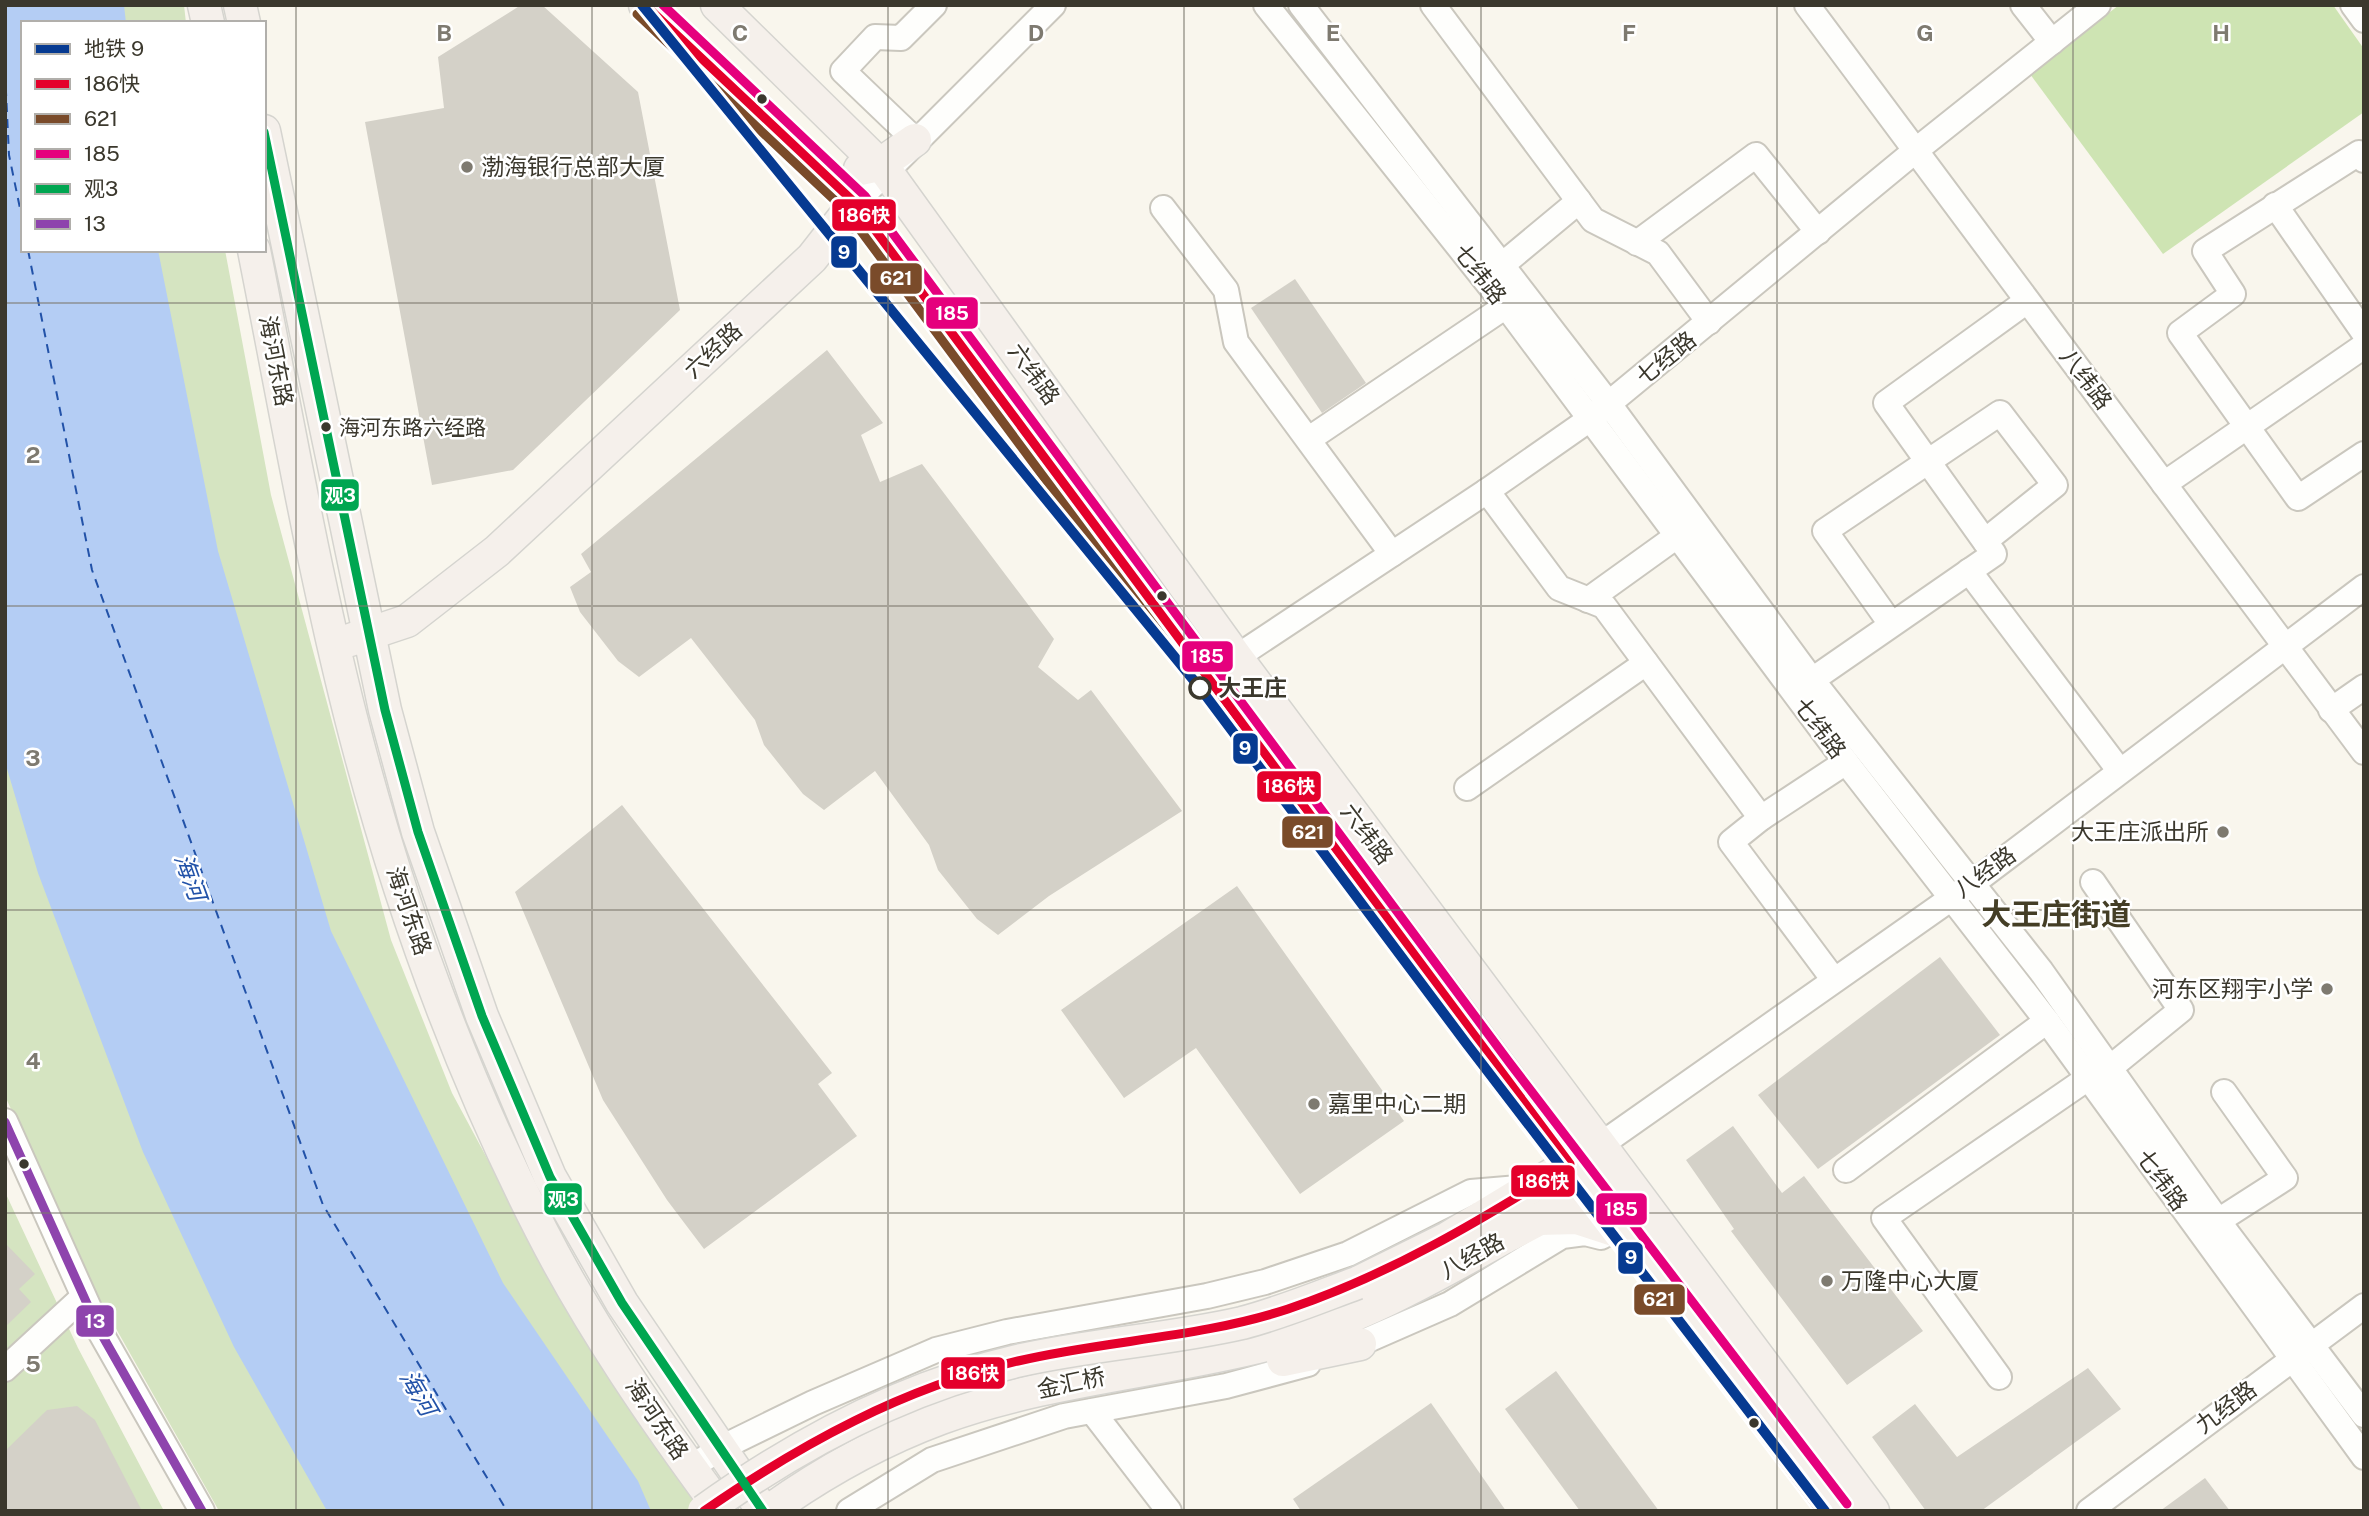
<svg xmlns="http://www.w3.org/2000/svg" width="2369" height="1516" font-family="'Public Sans','Noto Sans SC',sans-serif">
<rect width="100%" height="100%" fill="#f9f6ed"/>
<!-- green -->
<g fill="#d5e4c1">
<path d="M5,5h179l2,18h-163v227h202l46,245 120,445 61,153 109,203 145,215h-487l-127,-225 -87,-190z"/>
<path d="M5,1192l73,156 86,163h-159z"/>
</g>
<!-- forest -->
<path fill="#cee4b3" d="M2119,5h214l31,44v63l-201,142 -133,-180z"/>
<!-- water -->
<path fill="#b4cdf4" d="M5,5h119l2,18h-103v227h135l60,301 113,380 172,352 135,198 13,30h-324l-93,-164 -91,-195 -105,-279 -33,-111z"/>
<g fill="none" stroke-linecap="round" stroke-linejoin="round">
<!-- ferry -->
<g stroke="#2252a8" stroke-width="2" stroke-dasharray="9 7" stroke-linecap="butt">
<path d="M5,71l4,84 14,68"/>
<path d="M28,250l64,320 231,635 184,306"/>
</g>
</g>
<!-- building -->
<g fill="#d4d1c8">
<path d="M521,5h21l96,87 42,218 -167,160 -81,15 -67,-363 79,-14 -6,-51z"/>
<path d="M1295,279l71,104 -44,30 -71,-105z"/>
<path d="M827,350l56,73 -22,12 19,47 42,-18 132,175 -16,28 40,33 13,-10 91,121 -133,85 -51,39 -21,-16 -39,-49 -9,-25 -54,-74 -51,39 -21,-16 -39,-49 -9,-25 -64,-82 -52,39 -21,-16 -38,-49 -10,-25 21,-15 -10,-18z"/>
<path d="M622,805l210,268 -14,11 39,52 -153,113 -37,-49 -64,-100 -88,-208z"/>
<path d="M1237,886l167,235 -104,73 -104,-146 -72,50 -63,-88z"/>
<path d="M1940,957l60,78 -182,134 -60,-74z"/>
<path d="M1733,1126l49,67 22,-17 119,155 -76,54 -116,-154 3,-2 -48,-69z"/>
<path d="M5,1243l30,31 -16,15 12,13 -26,25z"/>
<path d="M2088,1368l33,41 -140,102h-55l-54,-74 43,-33 42,53z"/>
<path d="M1556,1371l103,140h-79l-75,-102z"/>
<path d="M1431,1403l75,108h-205l-8,-12z"/>
<path d="M77,1406l18,14 47,91h-137v-60l42,-41z"/>
<path d="M2205,1478l25,33h-70z"/>
</g>
<g fill="none" stroke-linecap="round" stroke-linejoin="round">
<!-- minor casing -->
<g stroke="#cac7be" stroke-width="28">
<g id="minor">
<path d="M1266,5l240,301 340,456 201,259 317,436"/>
<path d="M1301,5l308,399 203,276 229,291 177,250 146,194"/>
<path d="M1433,5l160,215 65,33 51,69"/>
<path d="M1807,5l557,747"/>
<path d="M2023,5l29,37"/>
<path d="M2353,5l11,15"/>
<path d="M915,140l-72,-69 32,-34 26,1 33,-33"/>
<path d="M2364,160l-5,-7 -154,98 28,43 -53,39 118,165 66,-44"/>
<path d="M855,203l198,-198"/>
<path d="M2275,205l89,128"/>
<path d="M1163,208l63,82 10,52 156,212"/>
<path d="M1637,243l119,-88 62,77"/>
<path d="M1502,265l77,-64"/>
<path d="M1309,439l197,-133"/>
<path d="M2164,484l200,-138"/>
<path d="M1487,491l72,97 45,18 157,212 85,-56"/>
<path d="M1969,571l150,199"/>
<path d="M1588,600l89,-64"/>
<path d="M1891,624l-66,-93 175,-118 55,72 -70,56"/>
<path d="M1208,676l279,-185 103,-72 325,-268 183,-146"/>
<path d="M1812,680l182,-126 -108,-151 141,-102"/>
<path d="M2331,710l33,-23"/>
<path d="M1467,788l179,-125"/>
<path d="M1761,818l-30,24 103,138"/>
<path d="M2093,882l88,128 -70,57"/>
<path d="M5,1121l93,207 104,183"/>
<path d="M1599,1146l374,-263 391,-296"/>
<path d="M1846,1170l201,-149"/>
<path d="M2218,1221l67,-43 -61,-86"/>
<path d="M1345,1350l105,-46 112,-68 23,-3 16,4"/>
<path d="M5,1369l78,-72"/>
<path d="M1999,1377l-115,-159 204,-140"/>
<path d="M1092,1411l77,100"/>
<path d="M690,1468l31,-20 92,-45 123,-53 71,-18 200,-36 58,-14 83,-28 123,-62 58,-5"/>
<path d="M849,1511l83,-51 132,-44 162,-30 82,-22"/>
<path d="M2089,1511l275,-205"/>
</g>
</g>
<!-- major casing -->
<g stroke="#d5d4cf" stroke-width="35">
<g id="major">
<path d="M204,5l4,18"/>
<path d="M240,5l4,18"/>
<path d="M645,5l210,198 644,866 338,442"/>
<path d="M717,5l169,166 350,486 637,854"/>
<path d="M264,131l121,579 33,122 64,184 68,161 72,126 141,208"/>
<path d="M860,169l19,-4 36,-25"/>
<path d="M254,250c31,156 58,314 97,468 45,177 107,350 190,512 50,98 115,192 181,281"/>
<path d="M350,640l57,-19 90,-70 315,-293 43,-55"/>
<path d="M1539,1219l38,-1 52,17"/>
<path d="M1357,1283l91,-45 138,-84"/>
<path d="M1283,1360l77,-16"/>
<path d="M769,1511c53,-38 110,-70 172,-93 107,-39 220,-46 329,-74 84,-22 160,-65 235,-107 30,-16 77,-36 91,-69"/>
</g>
</g>
<!-- minor -->
<use href="#minor" stroke="#fefefc" stroke-width="24"/>
<!-- major -->
<use href="#major" stroke="#f5f0eb" stroke-width="32"/>
<!-- major-bridge casing -->
<g stroke="#d5d4cf" stroke-width="35" stroke-linecap="butt">
<path id="major-bridge" d="M704,1511c95,-68 199,-124 313,-150 74,-17 151,-21 225,-38 39,-10 77,-26 115,-40"/>
</g>
<!-- major-bridge -->
<use href="#major-bridge" stroke="#f5f0eb" stroke-width="32"/>
<!-- bus-1 casing -->
<g stroke="#fff" stroke-width="14">
<path id="bus-1" d="M645,5l210,198 715,961c-90,57 -181,111 -282,145 -88,29 -181,31 -270,52 -115,27 -217,83 -314,150"/>
</g>
<!-- bus-2 casing -->
<g stroke="#fff" stroke-width="14">
<path id="bus-2" d="M637,14l209,197 643,865 332,435"/>
</g>
<!-- bus-3 casing -->
<g stroke="#fff" stroke-width="14">
<path id="bus-3" d="M663,5l202,191 644,866 338,442"/>
</g>
<!-- bus-4 casing -->
<g stroke="#fff" stroke-width="14">
<path id="bus-4" d="M264,132l121,578 33,122 64,184 68,161 72,126 141,208"/>
</g>
<!-- bus-5 casing -->
<g stroke="#fff" stroke-width="14">
<path id="bus-5" d="M5,1122l93,206 104,183"/>
</g>
<!-- bus-1 -->
<use href="#bus-1" stroke="#e4002b" stroke-width="9"/>
<!-- bus-2 -->
<use href="#bus-2" stroke="#7a4b2a" stroke-width="9"/>
<!-- bus-3 -->
<use href="#bus-3" stroke="#e5007d" stroke-width="9"/>
<!-- bus-4 -->
<use href="#bus-4" stroke="#00a651" stroke-width="9"/>
<!-- bus-5 -->
<use href="#bus-5" stroke="#8e44ad" stroke-width="9"/>
<!-- metro-1 casing -->
<g stroke="#fff" stroke-width="16">
<path id="metro-1" d="M642,5l558,683 266,355 359,468"/>
</g>
<!-- metro-1 -->
<use href="#metro-1" stroke="#063a91" stroke-width="10"/>
</g>
<!-- grid -->
<path fill="none" stroke="#7e7a70" stroke-width="2" stroke-opacity="0.55" d="M296,5v1506M592,5v1506M888,5v1506M1184,5v1506M1481,5v1506M1777,5v1506M2073,5v1506M5,303h2359M5,606h2359M5,910h2359M5,1213h2359"/>
<!-- markers -->
<g fill="#3b382d" stroke="#fff" stroke-width="2.5">
<circle cx="762" cy="99" r="6"/>
<circle cx="326" cy="427" r="6"/>
<circle cx="1162" cy="596" r="6"/>
<circle cx="24" cy="1164" r="6"/>
<circle cx="1754" cy="1423" r="6"/>
</g>
<g fill="#7e7a70" stroke="#fff" stroke-width="2.5">
<circle cx="467" cy="167" r="7"/>
<circle cx="2223" cy="832" r="7"/>
<circle cx="2327" cy="989" r="7"/>
<circle cx="1314" cy="1104" r="7"/>
<circle cx="1827" cy="1281" r="7"/>
</g>
<circle fill="#fff" stroke="#3b382d" stroke-width="3.5" cx="1200" cy="688" r="10"/>
<g text-anchor="middle" stroke-width="5" stroke-linejoin="round" paint-order="stroke">
<!-- bus labels -->
<g font-size="21" fill="#3b382d" stroke="#fff" text-anchor="start">
<text x="339" y="435">海河东路六经路</text>
</g>
<!-- poi labels -->
<g font-size="23" fill="#3b382d" stroke="#fff" text-anchor="start">
<text x="481" y="175">渤海银行总部大厦</text>
<text x="2209" y="840" text-anchor="end">大王庄派出所</text>
<text x="2313" y="997" text-anchor="end">河东区翔宇小学</text>
<text x="1328" y="1112">嘉里中心二期</text>
<text x="1841" y="1289">万隆中心大厦</text>
</g>
<!-- street labels -->
<g font-size="23" fill="#3b382d" stroke="#fff">
<text transform="translate(1480 274) rotate(52)" y="8">七纬路</text>
<text transform="translate(713 350) rotate(-43)" y="8">六经路</text>
<text transform="translate(1666 358) rotate(-39)" y="8">七经路</text>
<text transform="translate(276 361) rotate(79)" y="8">海河东路</text>
<text transform="translate(1034 374) rotate(54)" y="8">六纬路</text>
<text transform="translate(2086 379) rotate(53)" y="8">八纬路</text>
<text transform="translate(1820 728) rotate(53)" y="8">七纬路</text>
<text transform="translate(1367 834) rotate(53)" y="8">六纬路</text>
<text transform="translate(1985 872) rotate(-36)" y="8">八经路</text>
<text transform="translate(409 911) rotate(71)" y="8">海河东路</text>
<text transform="translate(2162 1180) rotate(54)" y="8">七纬路</text>
<text transform="translate(1472 1256) rotate(-29)" y="8">八经路</text>
<text transform="translate(1071 1383) rotate(-12)" y="8">金汇桥</text>
<text transform="translate(2226 1407) rotate(-37)" y="8">九经路</text>
<text transform="translate(657 1419) rotate(56)" y="8">海河东路</text>
</g>
<!-- stop labels -->
<g font-size="23" font-weight="bold" fill="#3b382d" stroke="#fff" text-anchor="start">
<text x="1218" y="696">大王庄</text>
</g>
<!-- water labels -->
<g font-size="24" font-style="italic" fill="#2252a8" stroke="#fff">
<text transform="translate(190 877) rotate(70)" y="8">海河</text>
<text transform="translate(418 1393) rotate(60)" y="8">海河</text>
</g>
<!-- district labels -->
<g font-size="30" font-weight="bold" fill="#443e26" stroke="#fff">
<text x="2056" y="925">大王庄街道</text>
</g>
</g>
<g font-size="23" text-anchor="middle" font-weight="bold" fill="#7e7a70" stroke="#fff" stroke-width="5" stroke-linejoin="round" paint-order="stroke">
<text x="444" y="41">B</text>
<text x="740" y="41">C</text>
<text x="1036" y="41">D</text>
<text x="1333" y="41">E</text>
<text x="1629" y="41">F</text>
<text x="1925" y="41">G</text>
<text x="2221" y="41">H</text>
<text x="33" y="463">2</text>
<text x="33" y="766">3</text>
<text x="33" y="1069">4</text>
<text x="33" y="1372">5</text>
</g>
<g stroke="#fff" stroke-width="2.5">
<rect x="831" y="198" width="66" height="34" rx="7" fill="#e4002b"/>
<rect x="830" y="235" width="28" height="34" rx="7" fill="#063a91"/>
<rect x="869" y="262" width="54" height="33" rx="7" fill="#7a4b2a"/>
<rect x="925" y="296" width="54" height="34" rx="7" fill="#e5007d"/>
<rect x="320" y="478" width="40" height="34" rx="7" fill="#00a651"/>
<rect x="1181" y="640" width="53" height="33" rx="7" fill="#e5007d"/>
<rect x="1232" y="732" width="27" height="33" rx="7" fill="#063a91"/>
<rect x="1256" y="770" width="66" height="33" rx="7" fill="#e4002b"/>
<rect x="1281" y="815" width="53" height="34" rx="7" fill="#7a4b2a"/>
<rect x="1510" y="1164" width="66" height="34" rx="7" fill="#e4002b"/>
<rect x="543" y="1182" width="40" height="34" rx="7" fill="#00a651"/>
<rect x="1595" y="1192" width="53" height="34" rx="7" fill="#e5007d"/>
<rect x="1617" y="1241" width="27" height="34" rx="7" fill="#063a91"/>
<rect x="1633" y="1283" width="53" height="33" rx="7" fill="#7a4b2a"/>
<rect x="75" y="1304" width="40" height="34" rx="7" fill="#8e44ad"/>
<rect x="940" y="1356" width="66" height="34" rx="7" fill="#e4002b"/>
</g>
<g font-size="19" text-anchor="middle" font-weight="bold" fill="#fff">
<text x="864" y="222">186快</text>
<text x="844" y="259">9</text>
<text x="896" y="285">621</text>
<text x="952" y="320">185</text>
<text x="340" y="502">观3</text>
<text x="1207" y="663">185</text>
<text x="1245" y="755">9</text>
<text x="1289" y="793">186快</text>
<text x="1308" y="839">621</text>
<text x="1543" y="1188">186快</text>
<text x="563" y="1206">观3</text>
<text x="1621" y="1216">185</text>
<text x="1631" y="1264">9</text>
<text x="1659" y="1306">621</text>
<text x="95" y="1328">13</text>
<text x="973" y="1380">186快</text>
</g>
<!-- border -->
<rect width="2369" height="1516" fill="none" stroke="#3b382d" stroke-width="14"/>
<!-- legend -->
<rect x="21" y="21" width="245" height="231" fill="#ffffff" stroke="#b1afab" stroke-width="2"/>
<rect x="35" y="44" width="35" height="10" fill="#063a91" stroke="#b1afab" stroke-width="2"/>
<text x="84" y="56" font-size="21" fill="#3b382d">地铁 9</text>
<rect x="35" y="79" width="35" height="10" fill="#e4002b" stroke="#b1afab" stroke-width="2"/>
<text x="84" y="91" font-size="21" fill="#3b382d">186快</text>
<rect x="35" y="114" width="35" height="10" fill="#7a4b2a" stroke="#b1afab" stroke-width="2"/>
<text x="84" y="126" font-size="21" fill="#3b382d">621</text>
<rect x="35" y="149" width="35" height="10" fill="#e5007d" stroke="#b1afab" stroke-width="2"/>
<text x="84" y="161" font-size="21" fill="#3b382d">185</text>
<rect x="35" y="184" width="35" height="10" fill="#00a651" stroke="#b1afab" stroke-width="2"/>
<text x="84" y="196" font-size="21" fill="#3b382d">观3</text>
<rect x="35" y="219" width="35" height="10" fill="#8e44ad" stroke="#b1afab" stroke-width="2"/>
<text x="84" y="231" font-size="21" fill="#3b382d">13</text>
</svg>
